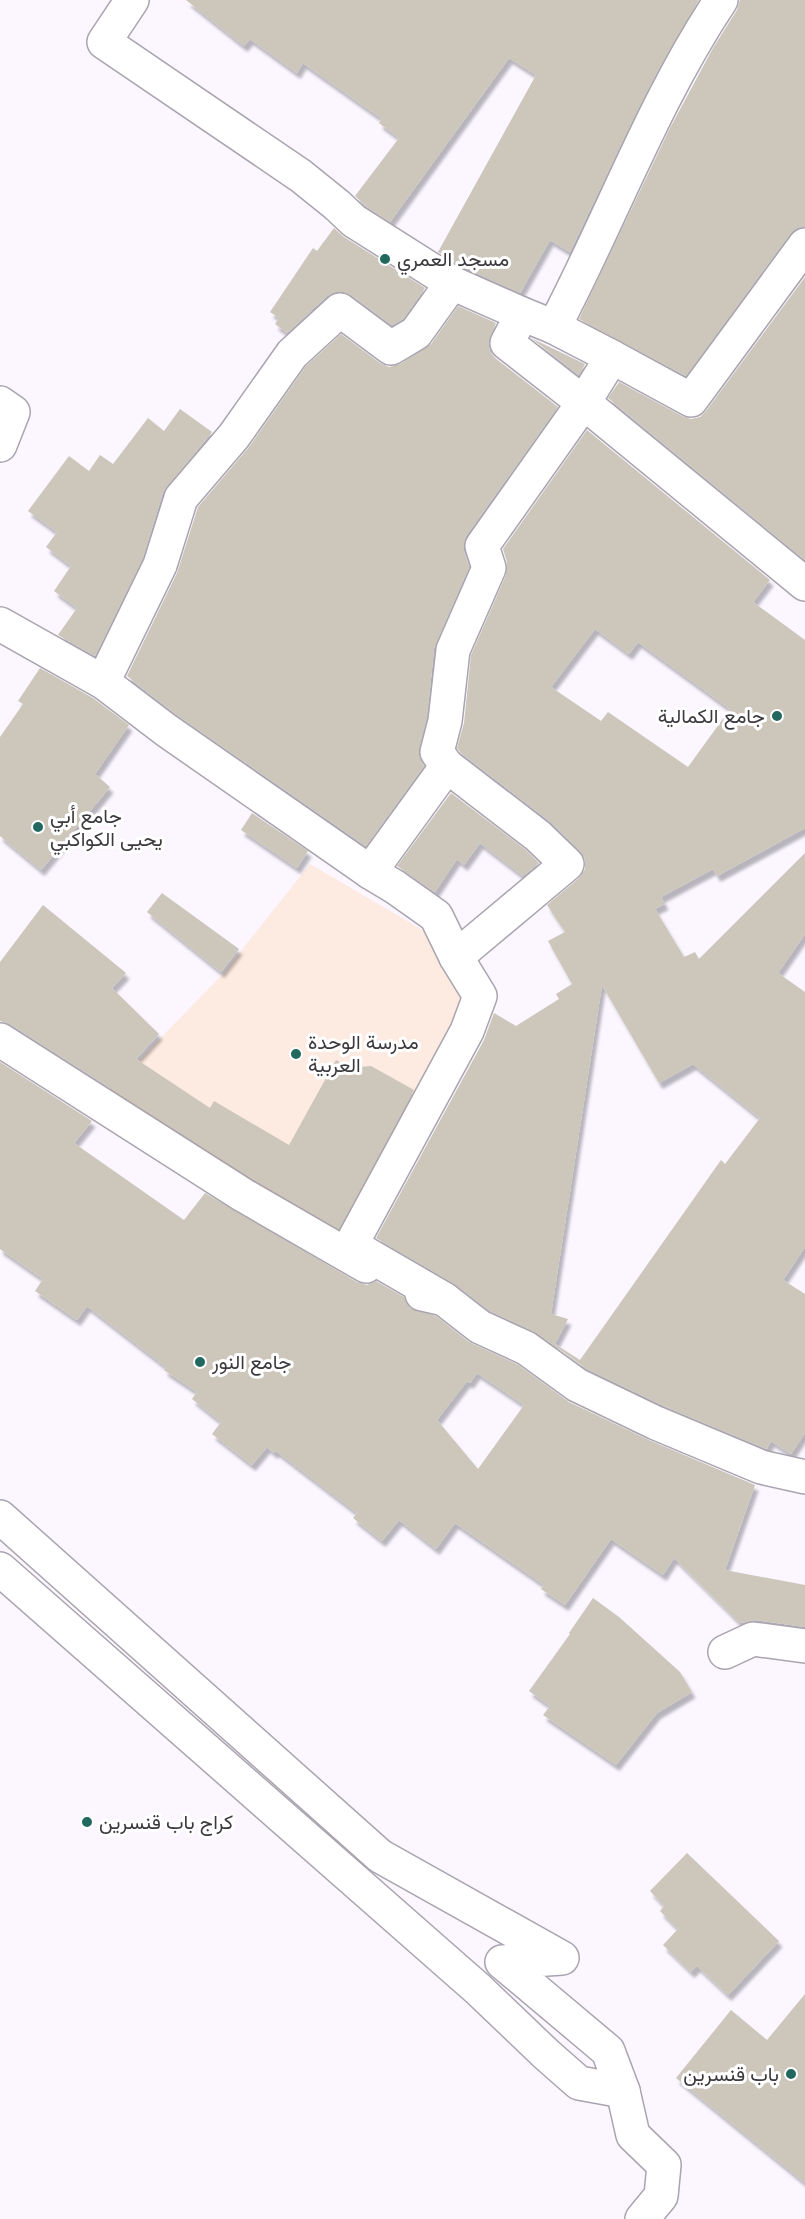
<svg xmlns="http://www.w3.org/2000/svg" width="805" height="2219" font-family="'Noto Sans',Vazirmatn,sans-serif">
<defs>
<filter id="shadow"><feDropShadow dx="3.5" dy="6" stdDeviation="1.5" flood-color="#0004"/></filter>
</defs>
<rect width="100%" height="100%" fill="#fbf6ff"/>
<!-- education -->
<path fill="#fdeae0" d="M310,864l111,65 27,29 23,55 -127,224 -238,-143 116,-119z"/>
<!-- building -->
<g fill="#ccc6bb" fill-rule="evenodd" filter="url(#shadow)">
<path d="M186,0h513l-41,70 -21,41 -67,141 -20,-12 -30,53 -59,-27 -23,-14 98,-177 -27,-17 -119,164 -24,-16 -11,-10 44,-58 -20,-15 3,-4 -79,-56 -6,10 -47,-34 -6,7z"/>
<path d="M740,0h65v227l-8,1 -7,6 -104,142 -107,-57 91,-191 43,-80 24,-38z"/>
<path d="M334,228l10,9 81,51 -22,31 -11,6 -41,-30 -7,-3h-9l-8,4 -40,37 -12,-9 4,-6 -9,-6 43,-64 4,3z"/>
<path d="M805,277v283l-197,-162 11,-16 63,34 9,3 9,-2 6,-6z"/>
<path d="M458,306l38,17 -8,19 2,10 5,6 63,49 -92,129 -2,7v8l5,16 -35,81 -7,70 -8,30v8l5,10 -58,80 -189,-131 -50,-39 50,-103 21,-66 51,-60 57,-81 35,-32 39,29 9,4 11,-3 31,-20z"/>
<path d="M531,338l54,26 -6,11z"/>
<path d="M180,409l32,23 -49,60 -20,66 -48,98 -37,-21 19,-27 -23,-17 17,-25 -25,-19 11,-15 -29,-21 41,-55 20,15 11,-16 13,9 35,-46 16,13z"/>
<path d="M587,430l183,150 -17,22 52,38v188l-88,48 -4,-7 -52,28 4,7 -10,5 29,48 11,-5 4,7 106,-106v81l-27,39 27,19v255l-22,33 22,14v139l-14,21 -20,-13 -4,8 -103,-43 -77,-37 -50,-36 -47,-22 -37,-28 -77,-45 108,-198 10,-27 22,13 43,-27 -3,-5 16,-10 -24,-43 17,-9 -18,-27 32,-27 6,-9v-10l-5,-8 -29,-29 -90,-69 -4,-5 7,-25 7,-68 35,-80 1,-13 -4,-13zM595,629l34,25 9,-12 92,67 -42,58 -80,-55 -7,9 -50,-34zM602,985l57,98 34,-19 67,54 -35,46 -4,-4 -141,200 -25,-16 13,-25 -17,-5z"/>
<path d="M40,668l53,30 36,27 -34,49 15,13 -69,83 -41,-34v-99l23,-33 -5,-3z"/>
<path d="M451,793l75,57 13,13 -16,13 -43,-33 -16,22 -7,-6 -22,33 -38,-26z"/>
<path d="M252,813l56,38 -11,17 -56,-38z"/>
<path d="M162,893l77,56 -18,23 -74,-60z"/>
<path d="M43,905l83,68 -14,15 47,46 -23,25 74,49 4,-7 75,44 47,-85 14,8 21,-2 43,24 -75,139 -86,-50 -243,-155 -10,-3v-59z"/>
<path d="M0,1062l92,59 -18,22 110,77 21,-27 152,89 10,3 9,-4 28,16 6,11 26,8 33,26 48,22 52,38 80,38 106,45 -30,85 80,15v42l-49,-7 -16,3 -66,-65 -11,17 -52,-36 -46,66 -24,-16 3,-4 -89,-62 -19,26 -37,-29 -17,21 -29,-23 4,-5 -81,-62 -2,2 -7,-6 -15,18 -40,-31 9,-12 -29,-23 5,-7 -33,-22 2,-3 -79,-61 -10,14 -42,-29 8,-12 -43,-30zM477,1373l47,32 -46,64 -41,-49 30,-39 3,2z"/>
<path d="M593,1598l26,19 61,55 12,20 -35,21 -41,52 -73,-50 7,-9 -21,-15 41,-57 -1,-1z"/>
<path d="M687,1853l92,88 -51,54 -31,-29 -6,6 -28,-27 15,-16 -18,-18 4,-5 -14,-15z"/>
<path d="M805,1994v189l-129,-105 55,-68 36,30z"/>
</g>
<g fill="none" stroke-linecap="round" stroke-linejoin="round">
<!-- minor casing -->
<g stroke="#a9a4ae" stroke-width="36">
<g id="minor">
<path d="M132,0l-28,42 197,134 36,29 17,16 98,62 70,31 -15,29 87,68 211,173"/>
<path d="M522,314l32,13c57,-108 99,-225 167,-327"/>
<path d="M554,327l58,30"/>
<path d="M0,403l13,9 -13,33"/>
<path d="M0,624l103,58 63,48 204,142 25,15 41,29 20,41 24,39 -13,35 -116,214 93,54"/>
<path d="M103,682l57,-117 21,-67 53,-62 58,-82 48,-44 51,38 25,-15 36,-50"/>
<path d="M447,766l91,70 29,28 -111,93"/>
<path d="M370,872l77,-106 -10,-14 8,-31 8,-71 36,-82 -7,-22 102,-144 28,-45 79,43 114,-155"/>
<path d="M0,1040l243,155 123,71"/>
<path d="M422,1294l22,5 36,28 46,21 51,37 79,38 105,44 44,10"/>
<path d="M0,1517l380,339 182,102 -60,4 106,89 15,40 10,44 31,30 -3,31 -19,23"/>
<path d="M0,1569l478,420 68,65 33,29 44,8"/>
<path d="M725,1652l28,-13 52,7"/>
</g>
</g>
<!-- minor -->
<use href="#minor" stroke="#fff" stroke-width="33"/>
</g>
<!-- markers -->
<g fill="#21695e" stroke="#fff" stroke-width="2">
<circle cx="385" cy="259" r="6"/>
<circle cx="777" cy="716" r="6"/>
<circle cx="38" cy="827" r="6"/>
<circle cx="296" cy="1054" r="6"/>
<circle cx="200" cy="1362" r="6"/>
<circle cx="87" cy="1822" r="6"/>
<circle cx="791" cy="2074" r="6"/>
</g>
<g text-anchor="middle" stroke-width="6" stroke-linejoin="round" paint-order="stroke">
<!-- poi labels -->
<g font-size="20" fill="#3b393d" stroke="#fff" text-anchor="start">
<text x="397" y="266">مسجد العمري</text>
<text x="765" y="723" text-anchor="end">جامع الكمالية</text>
<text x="50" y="823">جامع أبي<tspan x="50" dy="23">يحيى الكواكبي</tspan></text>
<text x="308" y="1049">مدرسة الوحدة<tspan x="308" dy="23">العربية</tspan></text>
<text x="212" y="1369">جامع النور</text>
<text x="99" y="1829">كراج باب قنسرين</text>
<text x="779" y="2081" text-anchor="end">باب قنسرين</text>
</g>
</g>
</svg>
